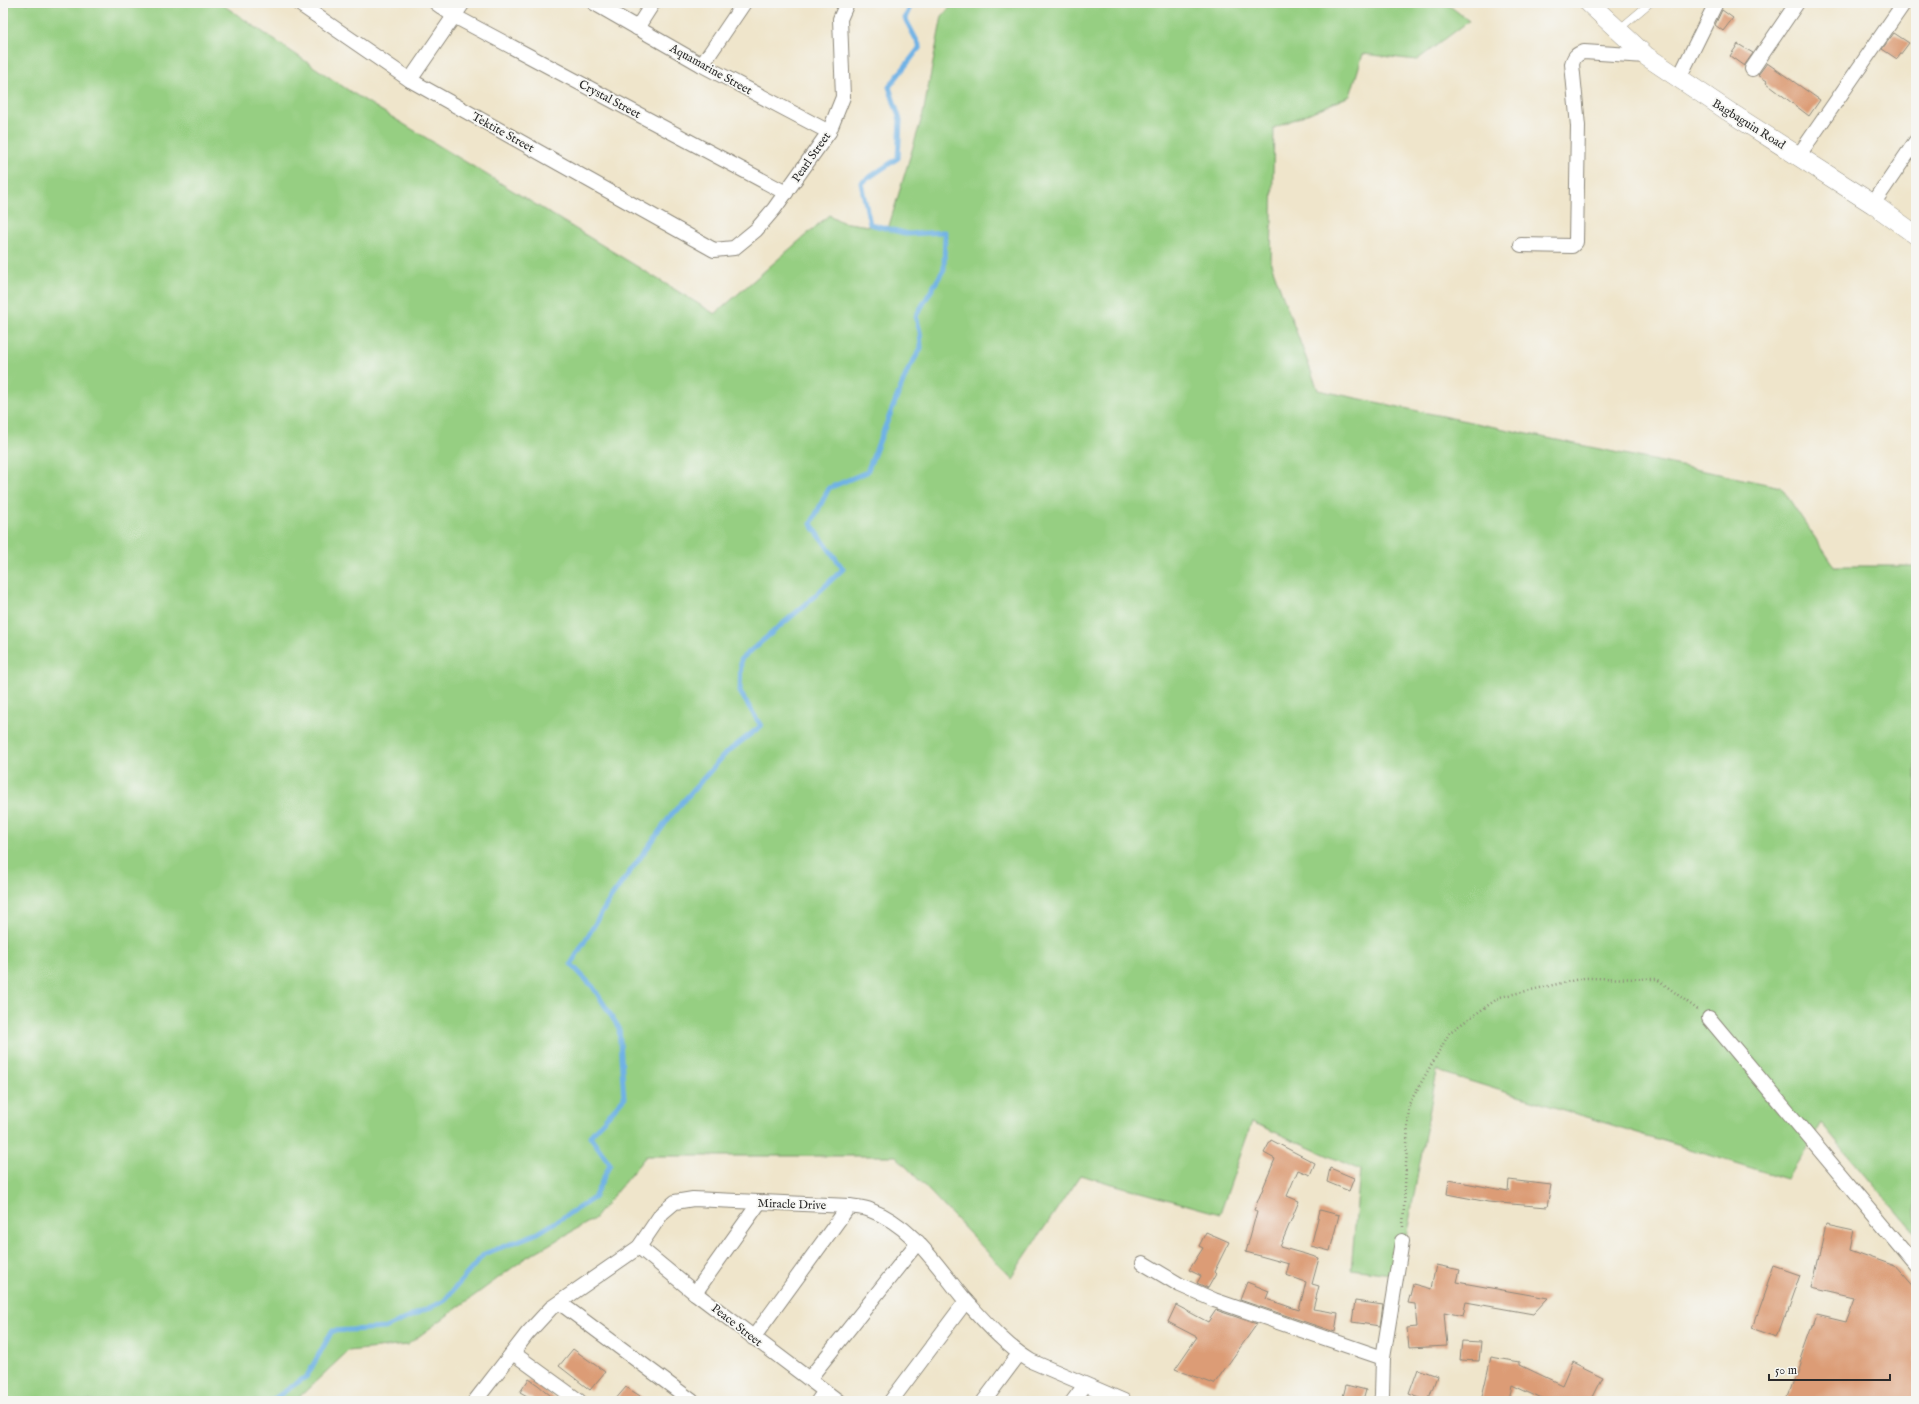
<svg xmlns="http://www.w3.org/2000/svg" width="1919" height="1404" font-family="'IM FELL English',serif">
<rect width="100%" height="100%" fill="#f6f6f2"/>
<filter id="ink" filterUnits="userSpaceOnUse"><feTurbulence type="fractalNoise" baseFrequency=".025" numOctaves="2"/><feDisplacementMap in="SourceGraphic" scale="8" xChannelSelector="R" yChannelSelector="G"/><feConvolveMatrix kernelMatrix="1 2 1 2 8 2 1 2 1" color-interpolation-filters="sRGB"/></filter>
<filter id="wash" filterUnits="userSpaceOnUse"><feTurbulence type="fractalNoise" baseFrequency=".012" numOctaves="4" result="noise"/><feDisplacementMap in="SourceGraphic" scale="16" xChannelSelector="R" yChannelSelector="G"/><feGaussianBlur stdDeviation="0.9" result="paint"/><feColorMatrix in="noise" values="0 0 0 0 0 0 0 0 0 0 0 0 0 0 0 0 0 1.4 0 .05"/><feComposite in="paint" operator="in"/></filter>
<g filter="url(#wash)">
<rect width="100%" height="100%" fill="#efe5cb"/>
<!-- green -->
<path fill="#96cf82" stroke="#607d56" d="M3,3h217l131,89 364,222 114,-99 13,7 46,7 35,-115 19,-98 12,-13h492l23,18 -52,39 -54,-6 -13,42 -76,32 -3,136 47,126 463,97 53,79h82v669l-94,-111 -35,55 -350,-108 -38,204 -48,-6 9,-99 -108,-48 -32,92 -140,-39 -69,102 -115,-121h-250l-52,63 -67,38 -120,88 -59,6 -53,50h-292z"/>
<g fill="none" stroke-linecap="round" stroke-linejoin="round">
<!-- stream -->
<path stroke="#70b2e5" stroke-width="5" d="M271,1401l36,-25 25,-45 53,-3 59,-27 40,-47 54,-21 56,-35 16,-34 -20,-28 34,-38 -5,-70 -26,-41 -22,-23 39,-65 62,-85 54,-61 35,-27 -21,-34 1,-33 64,-54 38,-36 -32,-45 18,-36 38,-16 40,-100 14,-24 -1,-16 -4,-16 28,-47 1,-37 -37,2 -38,-10 -9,-41 37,-25 2,-38 -11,-33 31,-40 -15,-29 7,-15"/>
</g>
<g id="blocks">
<!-- building -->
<g fill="#dc9c76">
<path d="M1722,10l11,8 -10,13 -8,-6z"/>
<path d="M1894,33l15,10 -12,16 -15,-10z"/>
<path d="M1738,44l15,9 -9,13 -14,-10z"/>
<path d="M1767,63l53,37 -11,16 -43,-33 1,-2 -9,-6z"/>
<path d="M1271,1140l44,23 -5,12 -12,-5 -11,26 12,5 -19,46 39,11 -7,26 7,2 -6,23 25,4 -3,19 -95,-32 7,-18 22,9 -3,8 33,11 7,-28 -20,-7 3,-11 -43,-12 11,-41 -3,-1 21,-51 -11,-6z"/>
<path d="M1330,1168l24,10 -5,13 -22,-9z"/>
<path d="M1449,1180l59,11 1,-11 42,5 -4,22 -59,-5 -41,-8z"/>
<path d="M1320,1210l19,5 -9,36 -19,-5z"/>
<path d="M1826,1225l28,6 -4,19 45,16 21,24v111h-130l31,-86 29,7 9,-24 -43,-10z"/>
<path d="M1206,1232l23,10 -15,30 2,2 -8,14 -11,-5 4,-7 -12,-6 14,-22 -4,-2z"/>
<path d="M1436,1265l24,5 -3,12 91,16 -15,16 -67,-12 -3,14 -19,-4 3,34 -38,2 -2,-20 10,-1 -2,-23 -7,-1 5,-19 18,5z"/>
<path d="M1774,1266l26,9 -22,62 -26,-9z"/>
<path d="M1355,1301l28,4 -3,21 -28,-4z"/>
<path d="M1176,1305l32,17 8,-12 41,14 -43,60 -39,-15 22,-32 -29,-15z"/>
<path d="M1462,1341l19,1 -2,19 -19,-1z"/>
<path d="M573,1349l32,23 -15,18 -31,-24z"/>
<path d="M1491,1357l29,5v3l42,20 10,-23 31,15 -12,24h-45l-34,-16 -3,16h-28z"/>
<path d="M1418,1369l19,7 -9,25 -19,-7z"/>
<path d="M529,1379l9,6 19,16h-21l-16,-9z"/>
<path d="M1346,1385l20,5 -3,11h-21z"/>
<path d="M626,1387l22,14h-34z"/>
</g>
</g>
</g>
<g filter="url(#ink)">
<use href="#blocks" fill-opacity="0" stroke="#8d887b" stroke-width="1"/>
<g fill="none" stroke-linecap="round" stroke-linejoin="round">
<!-- lane casing -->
<g stroke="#8d887b" stroke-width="8">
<path id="lane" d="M1618,30l32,-27"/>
</g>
<!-- street casing -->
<g stroke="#8d887b" stroke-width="16">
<g id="street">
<path d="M298,3l112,77 304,170 20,-2 22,-18 18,-21 55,-77 14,-35 -3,-78 7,-16"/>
<path d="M436,3l18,13 332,177"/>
<path d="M594,3l108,62 127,67"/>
<path d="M637,28l16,-25"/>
<path d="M702,65l42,-62"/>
<path d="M1752,69l45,-66"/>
<path d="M1679,78l37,-75"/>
<path d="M410,80l53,-77"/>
<path d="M1799,155l105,-152"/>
<path d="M1873,204l43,-63"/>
<path d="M1521,245l51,1 4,-4 2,-116 -6,-62c2,-7 4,-10 12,-12l62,4"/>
<path d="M1709,1018l207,247"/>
<path d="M639,1247l56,46 143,108"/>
<path d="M1143,1263l37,22 34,15 169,58"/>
<path d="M695,1293l64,-90"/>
<path d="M560,1303l132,98"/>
<path d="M753,1338l96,-132"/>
<path d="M513,1353l66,48"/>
<path d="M809,1379l109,-137"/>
<path d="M475,1401l52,-67 24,-26 88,-61 23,-34 13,-11 18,-3 156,7c6,1 15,1 21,4 44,16 67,57 96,91 20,22 40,45 65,60l93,40"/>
<path d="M818,1401l7,-10"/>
<path d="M891,1401l75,-100"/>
<path d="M984,1401l35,-47"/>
<path d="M1073,1401l12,-16"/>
<path d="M1381,1401l1,-6 1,-37 19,-117"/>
</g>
</g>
<!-- secondary casing -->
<g stroke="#8d887b" stroke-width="20">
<path id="secondary" d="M1589,3l57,53 82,55 145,93 43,31"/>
</g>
<!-- path -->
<path stroke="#8d887b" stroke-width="2.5" stroke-dasharray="1 3" stroke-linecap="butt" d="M1403,1227l6,-123 41,-72 50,-35 84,-19 73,1 41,31"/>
<!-- lane -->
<use href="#lane" stroke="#fff" stroke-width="7"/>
<!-- street -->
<use href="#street" stroke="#fff" stroke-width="14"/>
<!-- secondary -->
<use href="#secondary" stroke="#fff" stroke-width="19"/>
</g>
</g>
<g text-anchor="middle" stroke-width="3.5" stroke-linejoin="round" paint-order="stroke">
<!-- street labels -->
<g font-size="12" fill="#2b2b2b" stroke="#f6f6f2">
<text transform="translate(711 69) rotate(29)" y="4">Aquamarine Street</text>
<text transform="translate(610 99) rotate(28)" y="4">Crystal Street</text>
<text transform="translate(1749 124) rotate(32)" y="4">Bagbaguin Road</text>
<text transform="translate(503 132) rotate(29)" y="4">Tektite Street</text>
<text transform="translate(811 157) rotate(-55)" y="4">Pearl Street</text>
<text transform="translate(792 1204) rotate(2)" y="4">Miracle Drive</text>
<text transform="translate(737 1325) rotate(38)" y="4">Peace Street</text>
</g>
</g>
<!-- margin -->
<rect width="1919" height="1404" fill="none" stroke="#f6f6f2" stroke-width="16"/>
<!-- scale -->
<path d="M1769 1374v6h121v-6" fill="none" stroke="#2b2b2b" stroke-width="2"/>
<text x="1775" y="1374" font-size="12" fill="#2b2b2b" stroke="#f6f6f2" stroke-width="3" paint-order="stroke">50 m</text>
</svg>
